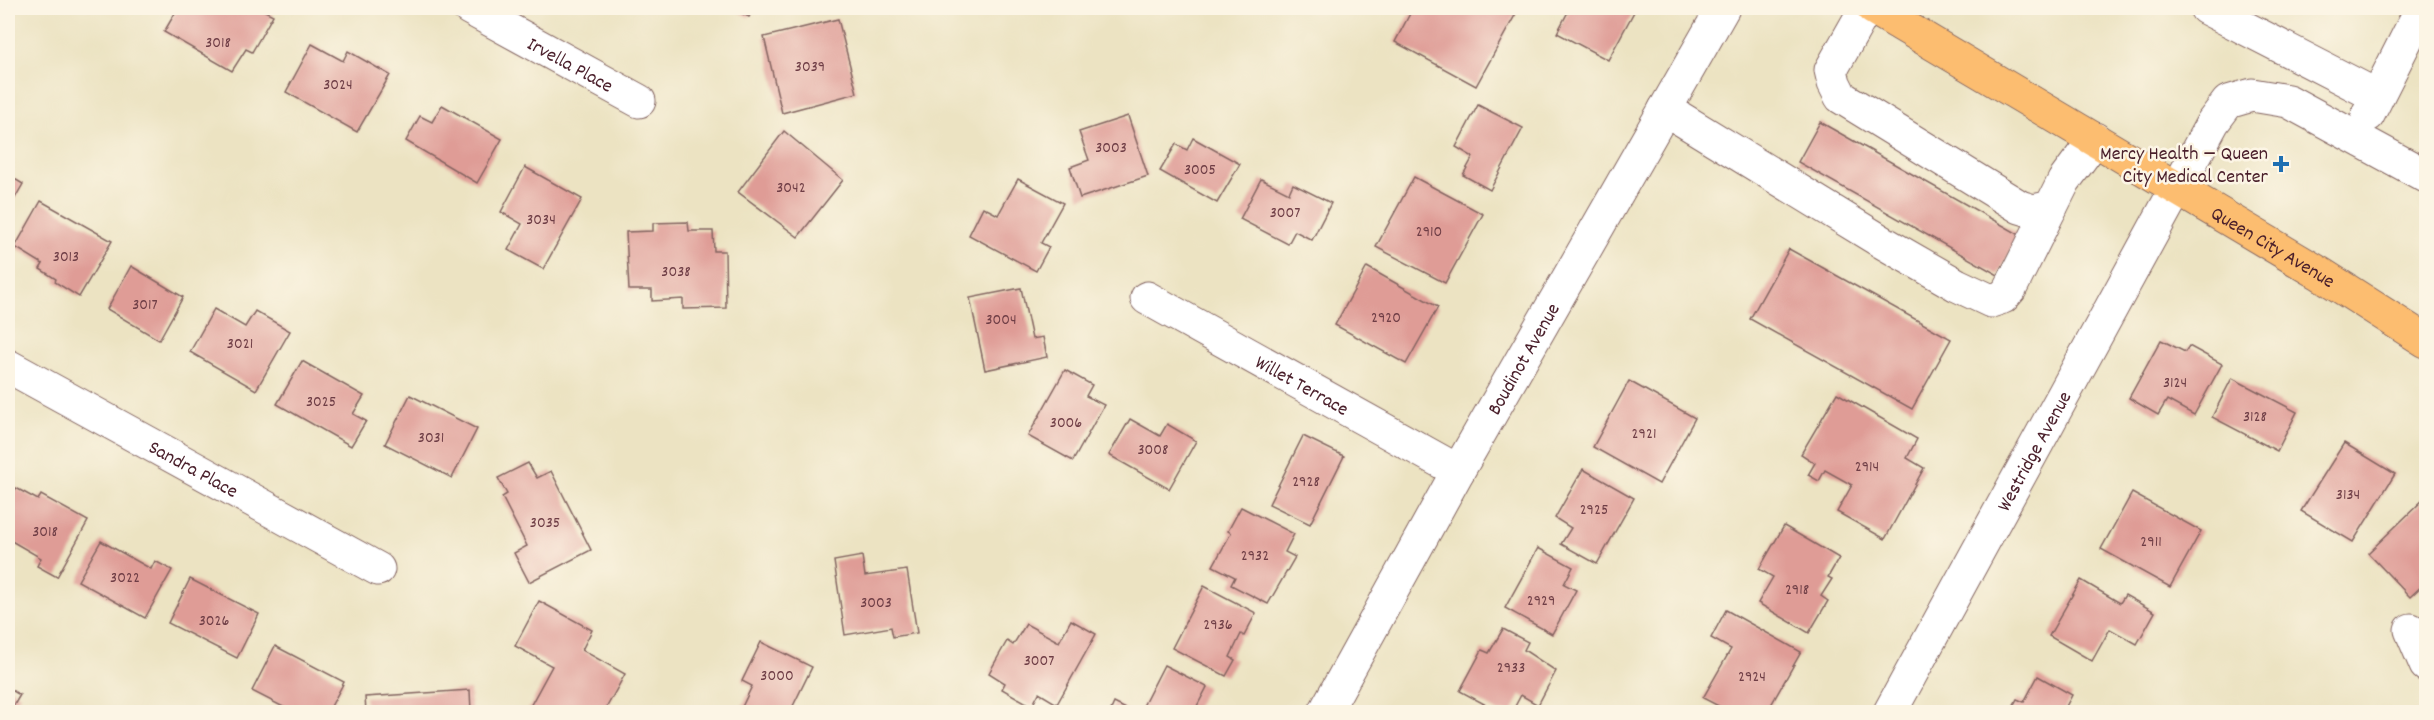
<svg xmlns="http://www.w3.org/2000/svg" width="2434" height="720" font-family="Dekko,sans-serif">
<rect width="100%" height="100%" fill="#fcf5e5"/>
<filter id="ink" filterUnits="userSpaceOnUse"><feTurbulence type="fractalNoise" baseFrequency=".0167" numOctaves="2"/><feDisplacementMap in="SourceGraphic" scale="12" xChannelSelector="R" yChannelSelector="G"/><feConvolveMatrix kernelMatrix="1 2 1 2 8 2 1 2 1" color-interpolation-filters="sRGB"/></filter>
<filter id="wash" filterUnits="userSpaceOnUse"><feTurbulence type="fractalNoise" baseFrequency=".008" numOctaves="4" result="noise"/><feDisplacementMap in="SourceGraphic" scale="24" xChannelSelector="R" yChannelSelector="G"/><feGaussianBlur stdDeviation="1.35" result="paint"/><feColorMatrix in="noise" values="0 0 0 0 0 0 0 0 0 0 0 0 0 0 0 0 0 1.4 0 .05"/><feComposite in="paint" operator="in"/></filter>
<g filter="url(#wash)">
<rect width="100%" height="100%" fill="#ece3c2"/>
<g id="blocks">
<!-- building -->
<g fill="#df9c96">
<path d="M178,8h81l14,7 -21,37 -6,-3 -14,22 -68,-39z"/>
<path d="M731,8h23l-5,9z"/>
<path d="M1413,8h106l-43,78 -81,-44z"/>
<path d="M1570,8h66l-28,52 -51,-27z"/>
<path d="M838,19l19,74 -75,20 -18,-76z"/>
<path d="M312,44l31,17 5,-10 42,24 -33,57 -71,-40z"/>
<path d="M442,105l60,34 -25,44 -71,-42 14,-25 12,6z"/>
<path d="M1478,105l45,23 -33,62 -27,-15 10,-18 -17,-10z"/>
<path d="M1128,116l20,60 -68,22 -10,-31 19,-7 -10,-28z"/>
<path d="M1820,122l200,113 -22,40 -200,-113z"/>
<path d="M784,131l59,49 -45,57 -60,-45z"/>
<path d="M1193,138l47,26 -23,39 -57,-32 16,-27 11,6z"/>
<path d="M525,167l57,32 -39,70 -35,-19 14,-26 -21,-12z"/>
<path d="M8,175l15,9 -15,26z"/>
<path d="M1414,177l69,37 -38,69 -69,-36z"/>
<path d="M1018,179l45,24 -22,40 8,4 -13,24 -67,-36 14,-28 15,8z"/>
<path d="M1261,179l28,14 4,-9 38,19 -19,37 -17,-9 -7,13 -48,-25z"/>
<path d="M41,201l71,40 -33,56 -24,-15 1,-3 -16,-10 3,-5 -28,-17z"/>
<path d="M688,222l1,9h24l1,20h11l1,57 -43,1v-10l-31,2v-11h-23l-3,-58 27,-1v-8z"/>
<path d="M1789,249l162,90 -39,70 -162,-90z"/>
<path d="M131,266l52,31 -24,43 -52,-31z"/>
<path d="M1367,267l71,40 -32,57 -71,-39z"/>
<path d="M1021,288l11,51 11,-2 4,20 -62,13 -15,-72z"/>
<path d="M214,309l31,18 10,-16 35,20 -34,59 -66,-38z"/>
<path d="M2161,340l24,12 4,-6 33,18 -28,51 -27,-15 -9,15 -29,-17z"/>
<path d="M302,361l62,35 -11,18 13,7 -15,25 -74,-42z"/>
<path d="M1065,370l27,15 -6,11 18,9 -31,56 -45,-25z"/>
<path d="M2232,378l65,34 -20,39 -65,-34z"/>
<path d="M1629,381l66,37 -36,66 -66,-37z"/>
<path d="M1837,393l80,46 -10,19 17,10 -39,71 -48,-27 15,-27 -27,-15 -6,11 -11,-6 7,-12 -14,-9z"/>
<path d="M410,395l67,34 -25,49 -67,-34z"/>
<path d="M1130,419l30,17 7,-12 29,17 -27,48 -60,-34z"/>
<path d="M1303,436l41,20 -34,68 -41,-20z"/>
<path d="M2344,443l51,31 -42,68 -52,-31z"/>
<path d="M528,463l9,15 14,-7 40,79 -62,32 -15,-29 13,-7 -25,-49 5,-3 -9,-16z"/>
<path d="M1583,469l51,29 -37,66 -36,-20 10,-16 -16,-10z"/>
<path d="M16,488l22,12 3,-5 47,26 -31,56 -20,-11 4,-8 -33,-19v-35z"/>
<path d="M2132,493l69,38 -31,56 -69,-38z"/>
<path d="M2426,497v85l-16,15 -42,-44z"/>
<path d="M1241,507l53,27 -9,18 10,5 -27,47 -37,-19 4,-8 -22,-11 18,-33 -3,-2z"/>
<path d="M1784,526l55,32 -11,19 4,2 -11,17 7,5 -19,32 -51,-30 15,-26 -14,-8z"/>
<path d="M101,541l50,28 4,-8 17,9 -27,48 -67,-37z"/>
<path d="M1538,548l35,19 -9,17 12,6 -24,44 -47,-26z"/>
<path d="M862,556l3,20 42,-6 10,63 -24,4 -2,-10 -46,8 -11,-74z"/>
<path d="M190,579l69,35 -22,44 -69,-35z"/>
<path d="M2081,580l39,23 5,-8 30,17 -18,32 -27,-15 -18,32 -43,-25z"/>
<path d="M1204,586l52,27 -12,23 -3,-2 -11,23 5,3 -9,16 -54,-28z"/>
<path d="M539,601l53,29 -10,20 43,24 -21,38h-77l25,-46 -37,-20z"/>
<path d="M1726,610l75,42 -34,60h-37l-27,-14 28,-49 -20,-11z"/>
<path d="M1071,620l25,14 -39,70 -18,-11 -7,13 -30,-17 3,-6 -16,-10 18,-32 6,4 13,-21 33,18z"/>
<path d="M1503,629l25,13 -4,8 32,21 -18,34 -17,-10 -9,17h-13l-39,-21 22,-41 7,3z"/>
<path d="M761,642l51,25 -22,45 -50,-1 12,-25 -10,-5z"/>
<path d="M275,646l69,36 -16,30h-35l-41,-21z"/>
<path d="M1164,665l43,22 -11,21 11,4h-67z"/>
<path d="M2038,676l34,19 -9,17h-53l7,-13 7,3z"/>
<path d="M8,688l12,7 -10,17h-2z"/>
<path d="M470,690l1,22h-105l-1,-15z"/>
<path d="M1114,703l18,9h-22z"/>
</g>
</g>
</g>
<g filter="url(#ink)">
<use href="#blocks" fill-opacity="0" stroke="#836460" stroke-width="1.5"/>
<g fill="none" stroke-linecap="round" stroke-linejoin="round">
<!-- minor casing -->
<g stroke="#836460" stroke-width="35">
<g id="minor">
<path id="s1" d="M469,8l170,93"/>
<path d="M1866,8l-35,62 3,13 7,14 179,110 13,4 18,-4 13,-26 31,-42"/>
<path d="M2206,8l171,88"/>
<path d="M1665,109l219,134 73,42 34,16 12,-4 7,-8 41,-82"/>
<path d="M2368,115l54,-107"/>
<path id="s2" d="M1147,298l311,173"/>
<path id="s3" d="M8,366l370,203"/>
<path d="M2411,630l15,35"/>
<path id="s4" d="M1325,712l133,-241 265,-463"/>
<path id="s5" d="M1890,712l323,-590 15,-20 24,-7 36,6 138,75"/>
</g>
</g>
<!-- major casing -->
<g stroke="#836460" stroke-width="35">
<g id="major">
<path id="s6" d="M1873,8l448,266 105,67"/>
</g>
</g>
<!-- minor -->
<use href="#minor" stroke="#fff" stroke-width="33"/>
<!-- major -->
<use href="#major" stroke="#fcbd6f" stroke-width="33"/>
</g>
</g>
<!-- markers -->
<path fill="#1f6fb2" stroke="#fcf5e5" stroke-width="2" d="M2278 155h6v6h6v6h-6v6h-6v-6h-6v-6h6z"/>
<g text-anchor="middle" stroke-width="5" stroke-linejoin="round" paint-order="stroke">
<!-- number labels -->
<g font-size="16" fill="#6f3e46">
<text x="218" y="47">3018</text>
<text x="810" y="71">3039</text>
<text x="338" y="89">3024</text>
<text x="1111" y="152">3003</text>
<text x="1200" y="174">3005</text>
<text x="791" y="192">3042</text>
<text x="1285" y="217">3007</text>
<text x="541" y="224">3034</text>
<text x="1429" y="236">2910</text>
<text x="66" y="261">3013</text>
<text x="676" y="276">3038</text>
<text x="145" y="309">3017</text>
<text x="1386" y="322">2920</text>
<text x="1001" y="324">3004</text>
<text x="240" y="348">3021</text>
<text x="2175" y="387">3124</text>
<text x="321" y="406">3025</text>
<text x="2255" y="421">3128</text>
<text x="1066" y="427">3006</text>
<text x="1644" y="438">2921</text>
<text x="431" y="442">3031</text>
<text x="1153" y="454">3008</text>
<text x="1867" y="471">2914</text>
<text x="1306" y="486">2928</text>
<text x="2348" y="499">3134</text>
<text x="1594" y="514">2925</text>
<text x="545" y="527">3035</text>
<text x="45" y="536">3018</text>
<text x="2151" y="546">2911</text>
<text x="1255" y="560">2932</text>
<text x="125" y="582">3022</text>
<text x="1797" y="594">2918</text>
<text x="1541" y="605">2929</text>
<text x="876" y="607">3003</text>
<text x="214" y="625">3026</text>
<text x="1218" y="629">2936</text>
<text x="1039" y="665">3007</text>
<text x="1511" y="672">2933</text>
<text x="777" y="680">3000</text>
<text x="1752" y="681">2924</text>
</g>
<!-- street labels -->
<g font-size="20" fill="#4a1f2b" stroke="#fcf5e5">
<text dy="7" stroke="none"><textPath href="#s1" startOffset="116">Irvella Place</textPath></text>
<text dy="7" stroke="none"><textPath href="#s6" startOffset="466">Queen City Avenue</textPath></text>
<text dy="7" stroke="none"><textPath href="#s4" startOffset="405">Boudinot Avenue</textPath></text>
<text dy="7" stroke="none"><textPath href="#s2" startOffset="178">Willet Terrace</textPath></text>
<text dy="7" stroke="none"><textPath href="#s5" startOffset="298">Westridge Avenue</textPath></text>
<text dy="7" stroke="none"><textPath href="#s3" startOffset="212">Sandra Place</textPath></text>
</g>
<!-- poi labels -->
<g font-size="20" fill="#4a1f2b" stroke="#fcf5e5" text-anchor="end">
<text x="2268" y="159">Mercy Health — Queen<tspan x="2268" dy="23">City Medical Center</tspan></text>
</g>
</g>
<!-- margin -->
<rect width="2434" height="720" fill="none" stroke="#fcf5e5" stroke-width="30"/>
</svg>
